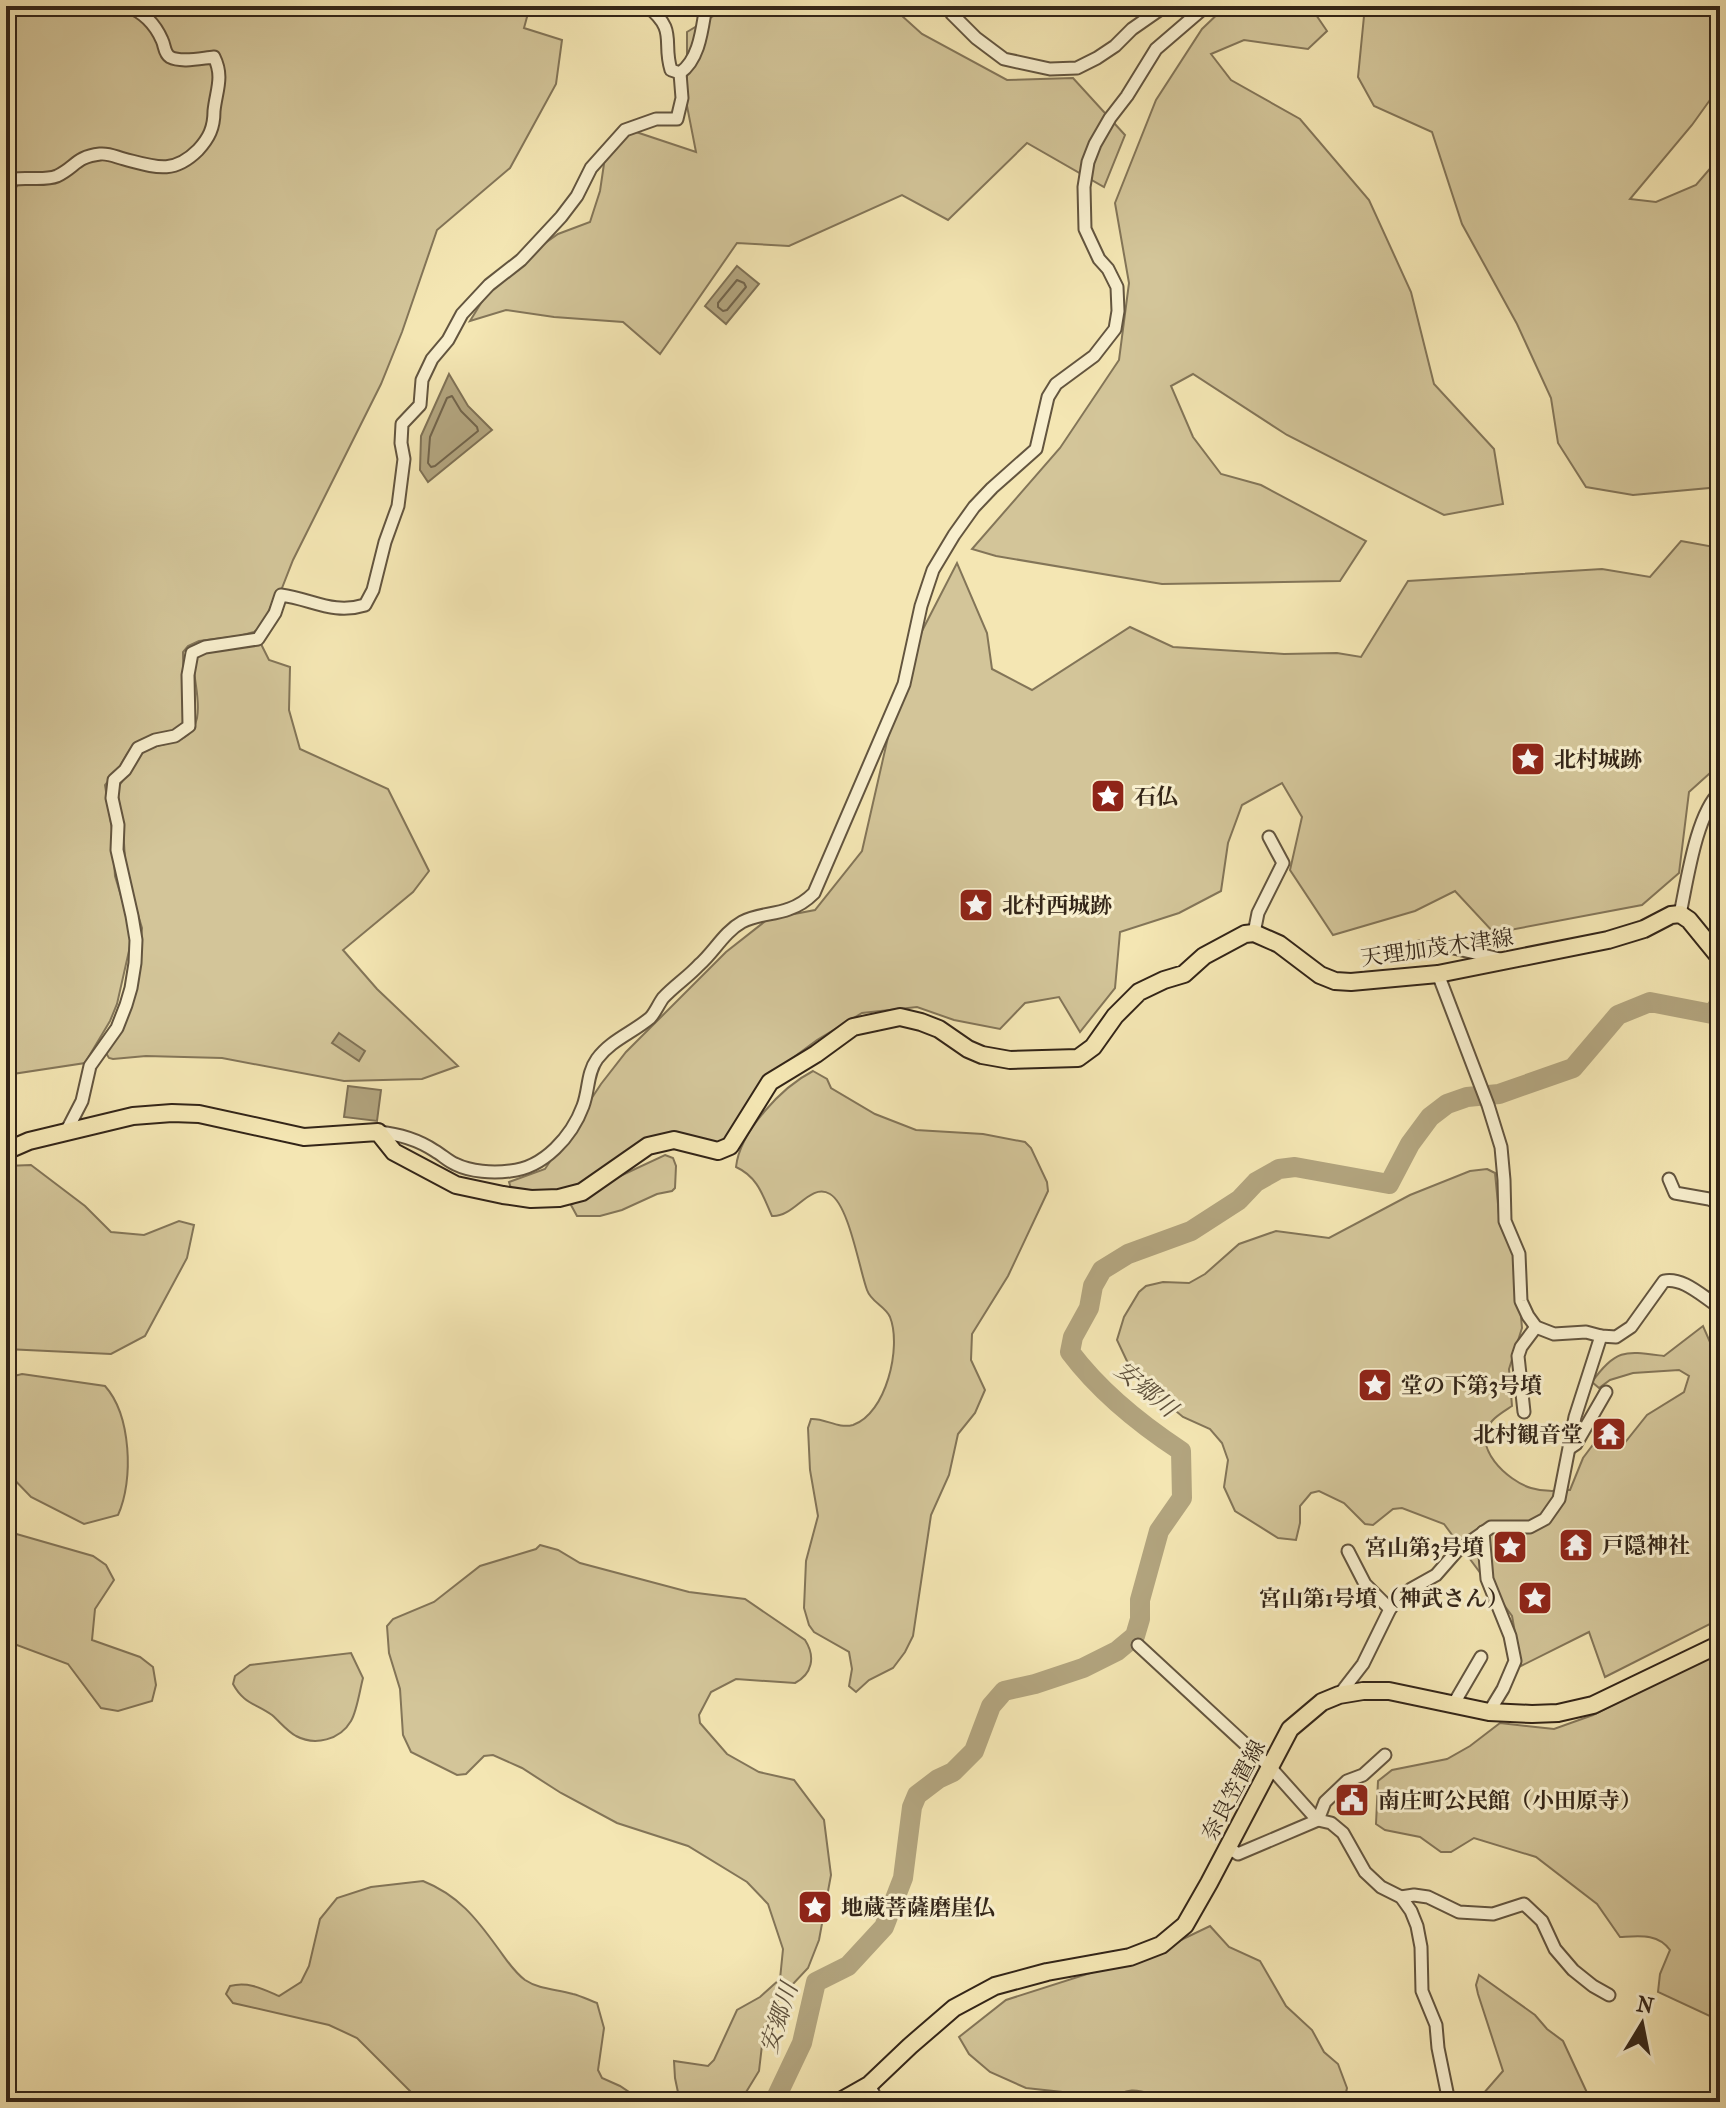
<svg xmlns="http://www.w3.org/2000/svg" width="1726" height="2108" font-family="'IM FELL French Canon','Noto Serif JP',serif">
<rect width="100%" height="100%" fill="#f4e6b3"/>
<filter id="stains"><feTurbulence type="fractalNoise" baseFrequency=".0025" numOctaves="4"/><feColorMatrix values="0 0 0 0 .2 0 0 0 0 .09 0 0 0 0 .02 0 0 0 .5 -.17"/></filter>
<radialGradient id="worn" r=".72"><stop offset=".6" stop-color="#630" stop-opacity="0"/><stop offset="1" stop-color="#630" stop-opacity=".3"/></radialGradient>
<!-- green -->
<g fill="#d3c599" stroke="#837558" stroke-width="2">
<path d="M6,6h524l-6,22 38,12 -6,44 -46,84 -73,62 -35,102 -21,52 -88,176 -11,28 -6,6 -13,31 -9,7 -15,4 -40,5 -11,5 -5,6 1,70c-17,18 -33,9 -48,21 -9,7 -12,18 -18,27 -3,5 -9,10 -13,15l7,44 3,47 16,53v13l-14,62 -7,17 -25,42 -79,12z"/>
<path d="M730,6h161l31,28 85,46 66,-2 52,57 -21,52 -77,-44 -79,77 -46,-25 -113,51 -52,-3 -77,111 -37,-32 -69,-5 -48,-7 -36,11 27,-44 61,-43 32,-12 10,-31 5,-34 25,-27 66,22 -9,-46v-74z"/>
<path d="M1226,6h84l17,25 -19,18 -64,-9 -33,14 20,26 69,39 69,81 42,92 23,92 60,65 9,55 -59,11 -157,-80 -94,-61 -22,12 22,51 28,37 40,11 105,56 -26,40 -178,3 -166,-28 -24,-7 88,-101 59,-88 10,-77 -14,-80 41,-103 46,-71z"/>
<path d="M1365,6h355v80l-28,39 -62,74 26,3 40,-17 24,-28v330l-87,8 -47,-8 -28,-44 -7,-45 -34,-74 -55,-100 -30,-92 -58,-26 -16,-29z"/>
<path d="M1681,541l39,7v216l-31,28 -10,81 -37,32 -148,28 -39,-42 -40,20 -82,24 -43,-65 12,-53 -20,-34 -40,22 -14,38 -7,48 -42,22 -59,19 -5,56 -35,44 -21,-35 -34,6 -25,26 -46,-9 -37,-13 -55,6 -45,27 -46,34 -41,63 -16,8 -42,-11 -18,2 -72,49 -31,9 -39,-3 -3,-9 36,-13 56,-85 25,-32 100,-100 42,-33 47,-9 47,-59 29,-127 31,-93 35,-68 30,70 5,36 40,21 98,-63 43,20 111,7 53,-1 24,4 47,-76 194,-12 48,8z"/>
<path d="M260,642l9,18 21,7 -1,43 11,39 88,40 41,82 -16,21 -70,58 34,39 81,77 -36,13 -78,2 -122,-23 -76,-2 -33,3 -4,-1 -5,-8 36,-95 2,-27 -16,-54 -3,-46 -6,-40c10,-11 15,-26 25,-35 15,-14 48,-3 55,-35 4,-20 -5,-41 -3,-61 14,-9 47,-10 66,-15z"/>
<path d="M813,1071l14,8 4,9 44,26 41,16 67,4 42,8 6,6 16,34 1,9 -40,85 -36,58 -1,26 14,30 -10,23 -17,21 -9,41 -18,40 -18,121 -8,16 -12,16 -24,12 -13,12 -7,-6 3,-17 -3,-17 -35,-20 -5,-7 -5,-17 2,-47 12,-45 -8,-46 -2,-42 3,-9c14,-1 27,10 42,6 33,-11 49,-78 37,-108 -5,-11 -19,-15 -23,-27 -8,-22 -18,-85 -37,-96 -20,-12 -36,24 -58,22 -9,-20 -14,-39 -36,-49 4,-36 46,-80 77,-96z"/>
<path d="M665,1155l8,3 3,8 -1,22 -3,3 -15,3 -35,16 -22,6h-23l-6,-11 47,-28z"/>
<path d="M31,1165l54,41 26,26 33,3 35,-14 15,4 -7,33 -42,78 -34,18 -105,-5v-183z"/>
<path d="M1487,1169l8,4 5,52 16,34 6,69 -13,41 3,37c-6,4 -15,9 -20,15 -22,26 16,60 39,67 13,4 25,3 39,2l13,-32 12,-16 28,3 24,-30 37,-23 5,-16 -10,-6 -46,3 -23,7 -11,8 -7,-6c24,-34 34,-31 72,-26l39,-30 17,39v254l-115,58 -16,-45 -68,34 -9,-50 -68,-92 -42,-16 -9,1 -20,16 -8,-1 -21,-21 -25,-12 -8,2 -11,13v17l-4,17 -18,-2 -43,-27 -11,-24 4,-27 -6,-17 -12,-14 -27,-12 -49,-41 -17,-36 7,-23 15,-25 7,-6 17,-4 26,1 16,-9 34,-30 37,-13 53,7 81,-43 60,-24z"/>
<path d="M22,1374l83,12c26,29 29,94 13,129l-34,9 -53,-27 -25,-26v-93z"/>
<path d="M6,1531l87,25 13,9 8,15 -19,29 -3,31 48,17 13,10 3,18 -4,16 -34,10 -17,-3 -33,-44 -51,-19 -11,2z"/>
<path d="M540,1545l18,5 22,13 109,29 56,7 60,41c11,17 7,34 -10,43l-59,-4 -25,13 -12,23 1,8 27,31 32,18 35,8 30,40 7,55 -12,65 -11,28 -32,34 -12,26 -5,43 -19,31h-60l-5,-24 -1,-17 34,5 6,-6 23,-50 23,-13 20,-18 3,-30 -15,-45 -21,-22 -59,-36 -71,-23 -56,-30 -39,-25 -29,-13 -9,1 -18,18 -9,1 -46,-23 -8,-17 -3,-46 -11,-36 -2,-27 6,-7 41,-17 46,-36 56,-17z"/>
<path d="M1720,1650v380l-10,-14 -52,-24 2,-18 10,-24c-12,-17 -31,-14 -50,-13l-23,-33 -61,-47 -62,-19 -23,14h-10l-21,-15 -35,-7 -9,-6 2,-43 14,-11 55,-11 23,-13 30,-23 54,6 39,-14z"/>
<path d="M351,1653l12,25c-3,11 -6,33 -12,43 -11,19 -36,25 -55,15 -9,-5 -16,-14 -24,-21 -17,-12 -28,-11 -39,-31l2,-8 15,-11z"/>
<path d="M423,1881c35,14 53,37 74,66 9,12 16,24 28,33 15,10 32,9 48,14 8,2 16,6 24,9l7,25 -6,42 4,8 18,8 15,10 5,6h-225l-4,-10 -54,-54 -28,-13 -96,-22 -7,-9 4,-8c18,-5 33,3 49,10l22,-14 8,-16 11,-47 17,-21 34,-11z"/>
<path d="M1210,1926l19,21 31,14 26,45 26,24 12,22 14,12 9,24 -3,14h-62l-2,-5 -9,-5 -17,2 -10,8h-73l-4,-4c-26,-6 -35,-15 -59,3l-27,-7 -55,-6 -36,-16 -21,-18 -10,-17 47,-37 150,-48z"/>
<path d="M1479,1975l56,40 12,14 16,12 26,56 10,5h-123l27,-31 -25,-77 -2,-9z"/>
</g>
<!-- water -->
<g fill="#b2a47e" stroke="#7f7155" stroke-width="2">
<path d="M737,266l22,18 -33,40 -21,-18z"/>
<path d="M449,374l19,32 24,24 -64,52 -8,-12 1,-34z"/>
<path d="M339,1033l26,18 -6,10 -27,-18z"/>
<path d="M348,1086l33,4 -4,31 -33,-4z"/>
</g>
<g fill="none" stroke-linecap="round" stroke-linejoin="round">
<!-- shore -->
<g stroke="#72644b" stroke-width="2">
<path d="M737,280l7,3 2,4 -19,23 -4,1 -5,-4v-4z"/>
<path d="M452,396l9,15 16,16 1,4 -43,35 -4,1 -3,-4 2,-26 17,-39z"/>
</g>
<!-- river -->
<path stroke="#b2a47e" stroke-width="20" d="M774,2102l28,-59 14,-61 32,-16 36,-39 19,-49 9,-71 5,-12 21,-16 15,-7 21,-21 17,-45 13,-15 31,-7 48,-16 34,-17 18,-15 5,-17v-19l19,-69 23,-33 -1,-47c-41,-27 -81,-59 -111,-99l3,-15 16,-29 4,-22 9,-16 26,-16 63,-23 48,-31 17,-18 23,-13 16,-2 94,17 21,-40 20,-27 17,-13 20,-7 32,-3 74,-26 45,-53 32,-13 62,12 8,-11"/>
<!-- minor casing -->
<g stroke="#63553f" stroke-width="15">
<g id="minor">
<path d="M647,6c31,25 15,35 24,64l9,3"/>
<path d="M949,6l3,8 24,24 28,21 46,10 27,-1 20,-10 18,-12 17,-17 33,-23"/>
<path d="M680,73c20,-14 22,-45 26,-67"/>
<path d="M6,190l8,-11c14,-2 31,2 43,-3 19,-9 18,-19 43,-22 9,-1 16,3 24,5 31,8 49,16 74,-9 11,-12 16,-22 16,-39 2,-20 10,-34 0,-54 -12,1 -33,6 -44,0 -6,-4 -5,-11 -8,-17 -7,-16 -19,-28 -35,-34"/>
<path d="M1680,914c7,-32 16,-100 40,-122"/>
<path d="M1254,933l4,-20 25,-50 -14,-26"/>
<path d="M1419,947l22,-2 59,14"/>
<path d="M1438,974l50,131 13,42 3,33 1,41 14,33 2,47 7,15 8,11 18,7 32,-2 15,4 15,1 15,-10 33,-46c18,-4 37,14 51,23l5,-3"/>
<path d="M66,1132l16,-31 8,-35 27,-38 9,-23 5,-17 4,-25 1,-23 -4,-24 -15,-66 1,-25 -6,-27 2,-18 11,-10 13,-22 17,-8 20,-4 14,-10 -1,-51 4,-22 13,-6 53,-8 17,-26 6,-18c31,4 52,20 84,10l8,-15 12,-48 13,-36 6,-47 -3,-16 1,-19 18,-19 2,-25 10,-21 16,-19 14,-26 27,-29 32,-25 40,-43 16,-21 14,-28 34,-38 31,-11h21l5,-21 -2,-25"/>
<path d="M378,1132c22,2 39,7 57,19 7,4 13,10 20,13 16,8 38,9 55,7 34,-3 62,-35 73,-65 6,-16 4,-33 14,-47 14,-19 35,-26 53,-41 5,-5 8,-13 13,-20 11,-12 25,-21 36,-33 15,-13 25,-33 43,-43 15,-8 31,-7 47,-13 9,-3 18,-9 25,-16l90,-209 17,-78 12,-36 21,-35 20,-28 18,-19 44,-39 12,-52 8,-13 38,-28 21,-27 3,-18 -1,-24 -9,-18 -9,-10 -14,-30 -1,-42 4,-25 7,-18 15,-26 17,-22 29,-47 50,-43"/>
<path d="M1669,1179l6,14 34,6 11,5"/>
<path d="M1524,1412l-6,-56 3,-9 15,-20"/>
<path d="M1570,1448l6,-4 30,-52"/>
<path d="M1483,1532l4,47 23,57 5,25 -12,28 -14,23"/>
<path d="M1348,1551l17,33 25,25"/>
<path d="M1138,1645l132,122 42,47 6,6 13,3 12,10 22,39 16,15 20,10 10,14 6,15 4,21 1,44 14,34 2,23 9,44"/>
<path d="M1339,1695l24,-31 27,-55 11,-12 10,-8 25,-14 21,-24 34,-24h39l15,-8 14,-20 16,-82 26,-81"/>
<path d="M1453,1705l28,-48"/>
<path d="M1228,1847l10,7 80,-34 7,-18 22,-21 16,-6 22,-20"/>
<path d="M1401,1897l13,-2 14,2 31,15 34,2 31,-10 18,17 13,28 18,21 20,16 16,9"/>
<path d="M869,2085l9,17"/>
</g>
</g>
<!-- primary casing -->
<g stroke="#332518" stroke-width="20">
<g id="primary">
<path d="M6,1151l23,-10 104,-25 39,-3 27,1 105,23 74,-5 16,20 62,33 47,10 28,4 28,-1 23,-6 66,-46 26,-6 44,11 12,-5 40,-64 46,-28 37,-27 47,-10 21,5 18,7 29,20 14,6 28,5 68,-2 15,-11 22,-31 24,-24 25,-12 20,-6 20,-18 41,-22 9,-1 25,11 41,31 15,6 16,1 87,-8 170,-34 36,-11 27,-14 9,-1 9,6 31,38"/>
<path d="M839,2102l30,-17 41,-39 44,-38 41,-22 52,-14 83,-15 31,-12 24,-20 24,-42 81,-154 32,-27 17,-7 24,-4h26l100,21 43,2 26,-1 35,-8 127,-61"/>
</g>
</g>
<!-- minor -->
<use href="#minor" stroke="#f8efce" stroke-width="11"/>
<!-- primary -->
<use href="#primary" stroke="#f4e6b3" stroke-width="16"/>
</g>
<!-- icons -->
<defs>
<g id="sight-square" transform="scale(1.8)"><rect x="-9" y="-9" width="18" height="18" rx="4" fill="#8f2418" stroke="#f8efce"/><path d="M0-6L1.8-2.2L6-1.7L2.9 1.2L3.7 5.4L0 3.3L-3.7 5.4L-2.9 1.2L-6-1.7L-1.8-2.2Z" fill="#fff"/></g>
<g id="temple-square" transform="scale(1.8)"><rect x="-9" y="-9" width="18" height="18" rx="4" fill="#8f2418" stroke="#f8efce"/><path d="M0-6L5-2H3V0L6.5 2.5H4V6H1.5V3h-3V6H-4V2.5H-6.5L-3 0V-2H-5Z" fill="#fff"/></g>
<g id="civic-square" transform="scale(1.8)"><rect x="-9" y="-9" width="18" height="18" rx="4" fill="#8f2418" stroke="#f8efce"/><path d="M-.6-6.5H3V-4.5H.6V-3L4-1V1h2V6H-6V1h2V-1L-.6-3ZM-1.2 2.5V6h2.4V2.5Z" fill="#fff"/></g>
</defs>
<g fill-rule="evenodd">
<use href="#sight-square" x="1528" y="759"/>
<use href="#sight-square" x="1108" y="796"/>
<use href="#sight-square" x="976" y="905"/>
<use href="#sight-square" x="1375" y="1385"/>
<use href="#temple-square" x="1609" y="1434"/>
<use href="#temple-square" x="1576" y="1545"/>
<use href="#sight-square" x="1510" y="1547"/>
<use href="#sight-square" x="1535" y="1598"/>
<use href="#civic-square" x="1352" y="1800"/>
<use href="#sight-square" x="815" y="1907"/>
</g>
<g text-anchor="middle" stroke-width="6" stroke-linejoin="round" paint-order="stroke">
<!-- poi labels -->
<g font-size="22" font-weight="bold" fill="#332518" stroke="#f8efce" text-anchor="start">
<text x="1554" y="767">北村城跡</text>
<text x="1134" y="804">石仏</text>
<text x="1002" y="913">北村西城跡</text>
<text x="1401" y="1393">堂の下第3号墳</text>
<text x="1583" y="1442" text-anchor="end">北村観音堂</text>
<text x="1602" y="1553">戸隠神社</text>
<text x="1484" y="1555" text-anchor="end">宮山第3号墳</text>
<text x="1509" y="1606" text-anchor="end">宮山第1号墳（神武さん）</text>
<text x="1378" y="1808">南庄町公民館（小田原寺）</text>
<text x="841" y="1915">地蔵菩薩磨崖仏</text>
</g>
<!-- street labels -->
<g font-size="22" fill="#332518" stroke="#f8efce">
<text transform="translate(1437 947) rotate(-8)" y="8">天理加茂木津線</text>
<text transform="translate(1233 1790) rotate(-62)" y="8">奈良笠置線</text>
</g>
<!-- water labels -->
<g font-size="24" font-style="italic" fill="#5f513c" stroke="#f8efce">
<text transform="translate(1146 1389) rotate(40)" y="8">安郷川</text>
<text transform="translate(779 2018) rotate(-72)" y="8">安郷川</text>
</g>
</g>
<!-- margin -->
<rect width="1726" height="2108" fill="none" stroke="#f4e6b3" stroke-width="32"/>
<rect x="8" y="8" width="1710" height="2092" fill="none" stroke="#332518" stroke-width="4"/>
<rect x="16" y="16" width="1694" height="2076" fill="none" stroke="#332518" stroke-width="2"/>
<!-- north arrow -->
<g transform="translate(1642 2024) rotate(10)" stroke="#f8efce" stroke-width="6" paint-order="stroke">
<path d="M0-6L14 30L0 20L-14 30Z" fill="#332518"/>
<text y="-12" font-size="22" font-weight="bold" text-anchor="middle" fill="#332518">N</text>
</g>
<rect width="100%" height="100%" filter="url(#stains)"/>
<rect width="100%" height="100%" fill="url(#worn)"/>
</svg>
